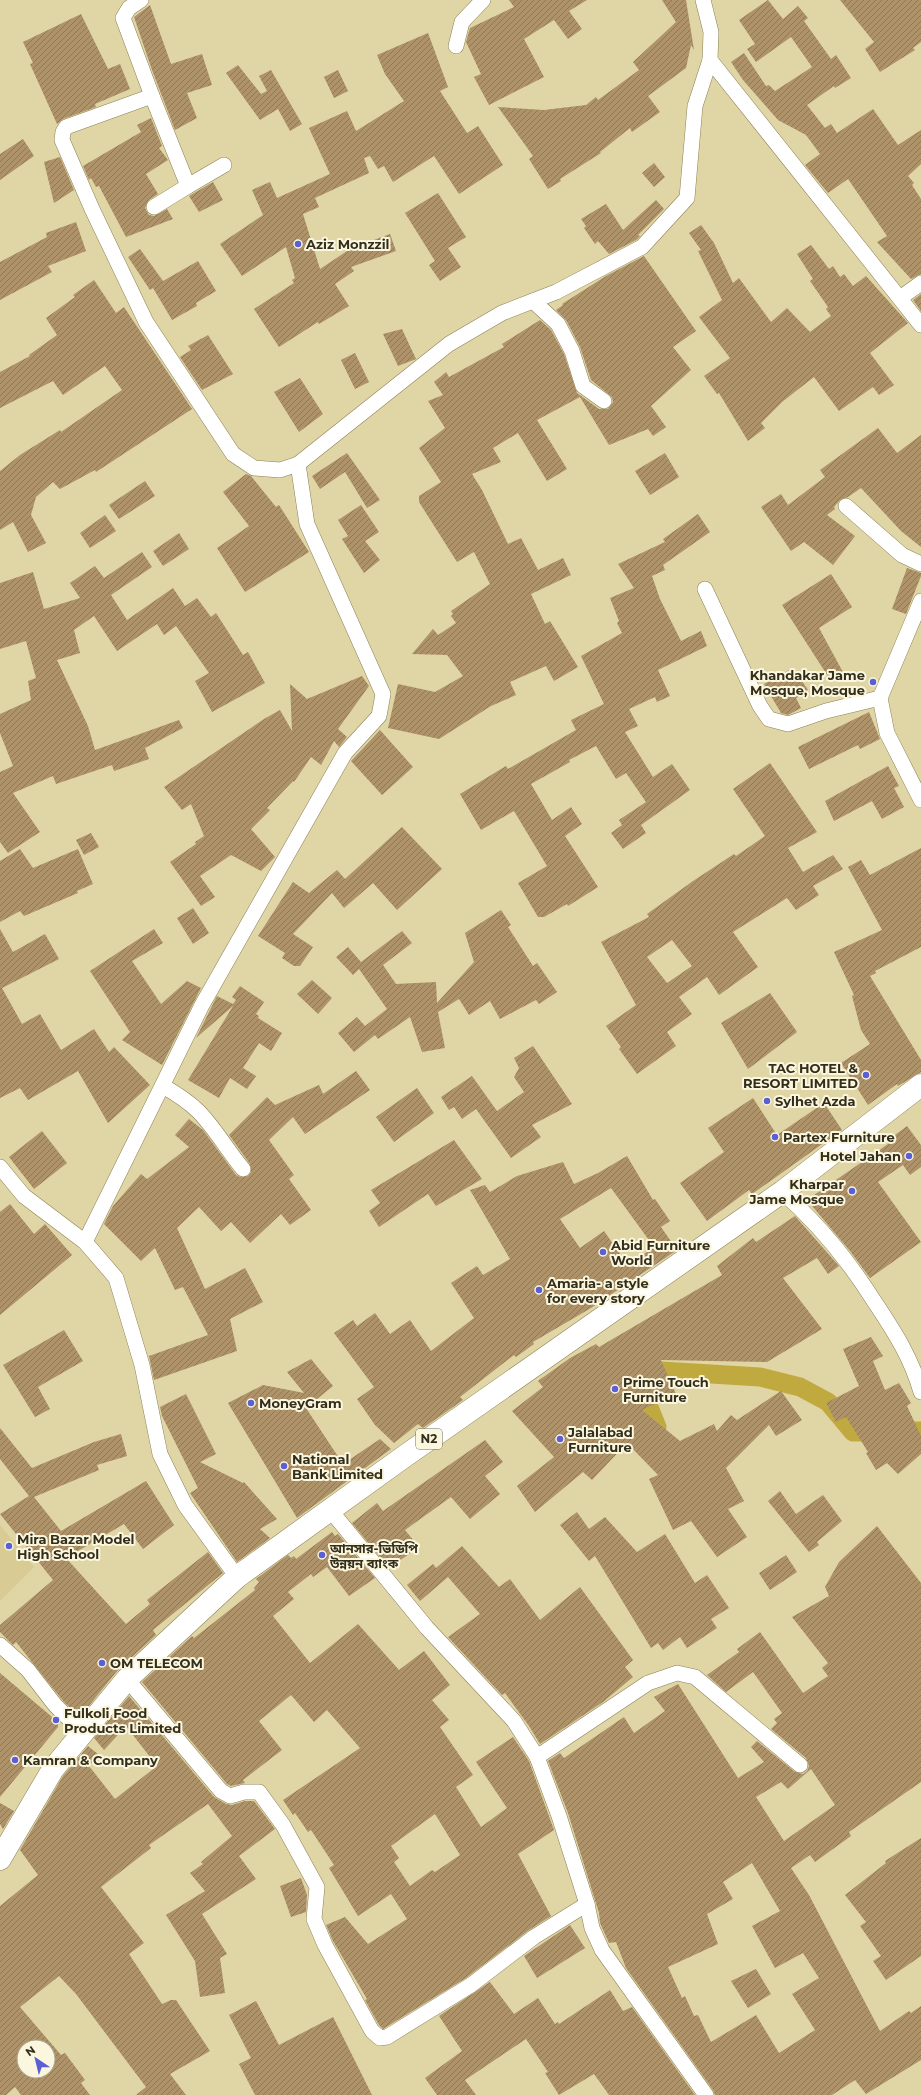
<svg xmlns="http://www.w3.org/2000/svg" width="921" height="2095" font-family="Montserrat,'Noto Sans Bengali',sans-serif">
<defs>
<pattern id="building-hatch" width="6" height="6" patternUnits="userSpaceOnUse"><rect width="6" height="6" fill="#ae926a"/><path d="M-1 1l2-2M0 6l6-6M5 7l2-2" fill="none" stroke="#8e7856"/></pattern>
</defs>
<rect width="100%" height="100%" fill="#e0d5a5"/>
<!-- built -->
<path fill="#d8cc94" d="M0,1525l34,42 -34,34z"/>
<g fill="none" stroke-linecap="round" stroke-linejoin="round">
<!-- canal -->
<path stroke="#c0aa40" stroke-width="19" d="M642,1435l15,-8 -19,-47 24,-9 98,6 40,10 28,15 25,30 68,-1"/>
</g>
<!-- building -->
<g fill="url(#building-hatch)" fill-rule="evenodd">
<path d="M509,0h78l-18,11 13,18 -14,10 -14,-19 -30,19 20,38 -55,28 -15,-28 7,-3 -15,-32 4,-14 44,-21z"/>
<path d="M662,0h24l8,50 -3,-5 -5,23 -38,28 12,16 -28,20 -2,-4 -30,24 1,1 -41,26 1,2 -13,8 -19,-30 4,-3 -35,-49 46,3 42,-5 10,-8 2,3 41,-30 -6,-8 43,-40z"/>
<path d="M768,0l15,19 15,-13 10,12 -4,3 27,38 5,-4 15,23 -16,10 -1,-2 -27,19 18,23 6,-4 6,9 36,-24 25,36 23,-15v34l-13,12 6,7 -2,2 9,14v75l-10,5 -34,-37 10,-6 -39,-57 -20,14 -23,-28 15,-11 -14,-19 -28,-15 -35,-40 -12,-18 13,-9 22,33 3,-1 6,6 37,-24 -21,-30 -35,25 -9,-13 8,-5 -16,-24z"/>
<path d="M840,0h81v42l-8,6 2,2 -35,22 -15,-23 9,-7z"/>
<path d="M150,5l21,59 31,-10 10,31 -25,8 10,25 -22,12 -23,-60 -18,-53z"/>
<path d="M81,14l27,55 12,-5 10,25 -35,15 1,3 -33,12 -6,5 -27,-60 3,-1 -10,-21z"/>
<path d="M428,33l20,54 -8,4 27,42 11,-7 25,39 -44,29 -25,-38 -41,26 -9,-16 -6,3 -8,-13 -6,2 5,15 -54,25 4,9 -16,7 17,55 30,-20 40,-15 6,17 -45,16 3,4 -19,13 14,22 -30,18 -1,-2 -39,25 -25,-38 40,-26 -2,-3 3,-2 -9,-31 -44,29 -22,-32 43,-29 -11,-25 18,-8 7,16 53,-24 -21,-46 38,-17 9,20 48,-30 -19,-27 -8,-19z"/>
<path d="M238,65l23,29 6,-3 -8,-15 12,-6 31,54 -12,7 -12,-22 -18,11 -34,-47z"/>
<path d="M338,70l10,21 -14,7 -10,-21z"/>
<path d="M151,118l11,28 -3,2 9,12 -22,14 12,20 -9,6 -4,8 4,7 5,1 13,-7 6,10 -47,18 -27,-51 -3,1 -5,-9 -2,2 -6,-14 58,-34 -4,-7z"/>
<path d="M23,139l11,17 -34,24v-26z"/>
<path d="M60,157l14,33 -20,13 -10,-41z"/>
<path d="M654,163l11,14 -11,10 -12,-14z"/>
<path d="M213,182l10,18 -24,12 -10,-16z"/>
<path d="M438,193l28,44 -18,11 13,19 -21,14 -11,-16 6,-4 -30,-48z"/>
<path d="M656,200l8,9 -26,26 2,1 -4,4 -27,14 -11,-13 -3,3 -11,-16 2,-2 -5,-7 25,-15 17,26z"/>
<path d="M76,222l10,29 -38,15 4,6 -52,28v-38l47,-25 -1,-4z"/>
<path d="M701,225l13,18 19,40 6,-5 32,44 16,-14 23,24 21,-16 -5,-7 2,-2 -18,-26 3,-2 -16,-25 14,-9 18,24 4,-3 7,11 4,-3 9,12 13,-10 42,47 -38,30 24,32 -15,10 -6,-8 -34,24 -25,-34 -32,25 -21,21 4,5 -17,13 -29,-48 -2,1 -13,-18 26,-18 -31,-41 23,-17 -24,-49 3,-1 -12,-17z"/>
<path d="M140,249l23,32 35,-20 18,30 -20,12 1,3 -25,14 -19,-32 -3,2 -22,-33z"/>
<path d="M644,256l52,75 -23,16 18,23 -40,36 15,21 -13,9 -5,-7 -39,16 -29,-48 -43,23 30,49 -20,12 -29,-48 -25,15 8,14 -29,12 10,16 26,54 13,-6 17,32 25,-12 8,17 -40,19 14,30 5,-3 28,46 -24,14 -8,-15 -36,16 6,13 -25,11 -52,33 -51,-11 10,-44 37,8 28,-16 -16,-21 -35,-1 21,-25 5,6 18,-12 -5,-7 2,-2 -2,-3 39,-27 -16,-32 -17,10 -38,-60v-6l22,-14 -22,-34 26,-20 -17,-27 15,-6 -9,-13 12,-10 3,5 55,-30 -2,-3 38,-24 11,10 13,24 13,39 22,16h9l5,-7 -1,-5 -21,-17 -11,-33 -14,-27 -10,-10 7,-5 -1,-1 44,-28z"/>
<path d="M94,280l22,33 8,-6 68,102 -96,63 -1,-2 -35,19 -7,-7 -17,15 -5,18 15,28 -18,9 -15,-30 -13,8v-59l20,-16 40,-25 1,2 61,-42 -17,-24 -42,29 -10,-14 -53,27v-36l30,-16 -1,-1 28,-20 -11,-17 29,-21 -2,-2z"/>
<path d="M921,294v17l-8,-11z"/>
<path d="M402,329l14,30 -18,7 -15,-32z"/>
<path d="M208,335l25,39 -31,16 -22,-33 11,-7 -3,-4z"/>
<path d="M355,353l14,29 -14,7 -14,-29z"/>
<path d="M300,378l23,36 -24,18 -25,-40z"/>
<path d="M878,428l19,25 24,-18v112l-20,-16 -40,-43 -13,9 -8,3 -6,7 1,2 -8,6 28,21 -22,29 -29,-23 -13,9 -30,-44 20,-13 7,11 37,-28 -5,-7z"/>
<path d="M347,453l33,47 -13,8 -22,-36 -25,17 -8,-13z"/>
<path d="M665,453l14,24 -29,18 -15,-24z"/>
<path d="M246,474l5,2 25,31 3,-2 30,47 -64,40 -28,-44 32,-22 -26,-34z"/>
<path d="M145,481l10,15 -36,23 -10,-14z"/>
<path d="M361,505l18,27 -14,9 15,19 -16,13 -22,-34 6,-3 -10,-16z"/>
<path d="M698,514l12,18 -47,33 2,5 -13,6 8,23 21,42 20,-10 6,15 -49,24 12,26 -13,6 -2,-5 -26,12 9,17 -13,6 28,45 19,-13 18,26 -49,35 5,8 -23,16 -12,-16 11,-8 -3,-5 27,-18 -20,-29 -10,6 -20,-33 -27,14 1,2 -39,22 21,36 19,-13 11,17 -17,12 33,51 -30,19 -1,-2 -23,13h-6l-20,-34 29,-17 -33,-55 -33,19 -21,-36 46,-28 2,3 68,-39 -5,-10 33,-16 -23,-48 41,-23 -5,-10 2,-2 -9,-23 24,-10 -16,-24 47,-22 -2,-3z"/>
<path d="M105,515l11,16 -26,17 -10,-15z"/>
<path d="M179,533l10,16 -26,17 -10,-15z"/>
<path d="M142,552l10,15 -41,28 16,25 46,-32 12,18 12,-8 14,19 5,-4 27,42 5,-3 17,31 -53,29 -17,-31 14,-8 -33,-47 -12,9 -7,-11 -40,27 -23,-35 -20,14 6,23 -23,7 31,66 7,24 84,-30 4,8 -38,20 4,11 -35,12 -2,-6 -56,19 -3,-8 -40,17 27,39 -32,21 -8,-11v-70l13,-6 -13,-33v-19l31,-14 -3,-19 8,-3 -10,-37 -26,8v-66l33,-11 11,37 36,-11 -10,-15 25,-17 9,12z"/>
<path d="M907,568l14,5v3l-15,38 -14,-5z"/>
<path d="M831,574l21,33 -33,21 25,46 -13,7 -49,-76z"/>
<path d="M793,668l15,22 -12,8 5,10 -13,7 -7,-2 -17,-29z"/>
<path d="M362,676l7,10 -31,43 9,8 -8,10 -5,-6 -13,24 -10,-8 -17,25 -1,-1 -26,27 3,2 -19,19 24,28 -14,14 -30,-16 -31,21 15,21 -14,9 -31,-44 26,-18 -1,-2 9,-6 -13,-32 -9,6 -18,-23 100,-68 16,-9 12,21 -2,-47 17,15z"/>
<path d="M869,712l11,27 -20,10 -2,-4 -49,24 -11,-22z"/>
<path d="M380,730l33,37 -31,28 -31,-34z"/>
<path d="M770,763l47,69 -29,16 15,24 30,-17 10,14 -30,17 6,9 -23,15 -9,-12 -54,34 25,35 -39,28 -12,-18 -28,20 13,17 -25,18 9,14 -39,28 -18,-25 2,-2 -15,-21 30,-21 -35,-63 48,-25 -2,-3 46,-33 41,-27 2,2 29,-20 -32,-47zM672,940l20,26 -25,17 -20,-26z"/>
<path d="M888,766l11,20 -5,2 10,19 -22,12 -10,-18 -38,20 -9,-20z"/>
<path d="M402,827l40,42 -45,41 -24,-27 -29,25 -12,-15 -39,41 20,13 -13,19h-6l-12,-8 3,-5 -27,-17 35,-54 16,11 28,-23 8,9z"/>
<path d="M91,833l8,14 -15,8 -8,-15z"/>
<path d="M921,848v99l-46,24 1,2 -6,3 51,84v12l-23,14 -1,-2 -29,21 -27,-42 29,-19 -9,-14 -9,-34 2,-1 -20,-43 48,-22 -34,-63 13,-7 9,15z"/>
<path d="M20,849l13,19 45,-19 15,35 -16,7 1,2 -54,23 -4,-5 -20,11v-61z"/>
<path d="M193,908l16,25 -16,11 -16,-26z"/>
<path d="M501,910l10,15 -3,2 25,39 4,-3 20,29 -18,12 -3,-4 -36,19 -10,-18 -21,14 -10,-16 -21,13 7,36 -23,4 -12,-35 -32,22 -3,-4 -21,17 -16,-19 19,-16 8,9 22,-17 -28,-40 -6,6 -17,-18 12,-10 13,15 41,-31 10,12 -29,22 13,19 40,-2 1,21 37,-41 -9,-29z"/>
<path d="M0,929l13,23 32,-18 14,25 -57,29 20,36 18,-10 21,36 33,-21 15,23 5,-5 36,38 -42,38 -30,-52 -50,29 -8,-12 -20,10z"/>
<path d="M154,929l9,14 -31,18 29,43 26,-23 14,7 -39,77 -40,-25 8,-8 -40,-61z"/>
<path d="M312,980l20,18 -14,16 -21,-20z"/>
<path d="M240,986l24,16 -8,12 3,2 -1,2 24,15 -11,18 -12,-8 -16,25 13,8 -9,13 -17,-11 -11,20 -31,-18 45,-74 -37,32 21,-42 16,8 3,-4 -4,-3z"/>
<path d="M770,993l27,39 -49,37 -27,-46z"/>
<path d="M533,1046l39,58 -40,21 9,12 -30,21 -35,-49 -14,10 -8,-12 -5,3 -8,-13 31,-21 25,35 27,-19 -10,-15 5,-9 -5,-10z"/>
<path d="M356,1071l14,19 -65,44 -12,-17 -24,23 25,35 -5,4 22,31 -21,15 -9,-11 -31,29 -19,-21 -10,9 -22,-24 -22,21 28,61 40,-21 18,34 -33,17 7,32 -83,29 -5,-24 59,-21 -25,-48 -8,3 -20,-42 -14,13 -37,-37 9,-18 28,-32 6,5 42,-32 -14,-12 14,-16 14,11 33,45 4,2 8,-1 3,-4 -1,-8 -21,-29 38,-38 8,8 44,-20 4,9z"/>
<path d="M417,1088l17,25 -40,29 -18,-25z"/>
<path d="M753,1098l24,37 47,-32 18,27 -90,64 -3,-4 -42,31 -27,-38 44,-31 -16,-24z"/>
<path d="M907,1126l14,19v22l-11,8 -7,-10 -25,17 43,60 -51,36 -20,-27 -43,-51 81,-56 -1,-3z"/>
<path d="M42,1131l25,32 -33,26 -25,-32z"/>
<path d="M454,1140l28,39 -46,27 -8,-12 -49,33 -10,-16 11,-8 -9,-13z"/>
<path d="M627,1156l26,44 2,-1 15,22 -9,6 16,23 -86,58 -58,34 1,2 -18,13 -2,-2 -54,42 3,3 -40,28 -5,-4 -24,19 -19,-18 -18,-26 17,-12 -40,-54 19,-13 4,6 18,-13 15,21 20,-14 21,31 43,-33 -23,-35 26,-17 6,9 27,-16 -40,-69 15,-5 5,7 27,-16 46,-14 11,22 24,-11zM611,1188l43,59 -26,18 -24,-34 -24,17 -20,-29z"/>
<path d="M10,1204l24,30 11,-10 27,31 -72,60v-103z"/>
<path d="M795,1216l44,50 -11,8 -11,-16 -34,20 39,51 -55,33 -106,-2 15,34 -34,16 38,31 34,-17 3,7 14,-16 6,5 44,-29 21,29 -26,16 -7,-11 -43,43 18,33 -16,8 19,28 -30,20 -26,-36 -18,9 -24,-51 9,-4 -31,-32 -35,37 -9,-8 -48,40 -18,-26 37,-29 -42,-46 31,-24 -5,-6 32,-23 26,-14 3,3 123,-72 -5,-9 36,-28 3,4z"/>
<path d="M64,1330l19,31 -45,26 12,22 -15,8 -32,-52z"/>
<path d="M871,1337l12,19 -10,5 12,29 14,-7 12,20 -4,3 14,30v18l-23,20 -11,-11 -11,7 -10,-17 2,-1 -22,-35 -10,5 -10,-19 33,-17 -16,-37z"/>
<path d="M311,1359l22,27 -27,22 37,56 37,-25 11,10 -94,69 -69,-115 35,-18 41,8 -17,-21z"/>
<path d="M186,1394l30,60 -16,8 43,21 1,-1 33,37 -17,10 10,9 -33,24 -47,-69 8,-5 -36,-72 -2,-9z"/>
<path d="M0,1428l32,40 62,-26 27,-8 6,22 -30,9 2,5 -65,27 27,34 85,-50 28,44 -31,24 -19,-25 -58,34 60,66 24,-20 -3,-4 61,-48 15,21 -70,57 3,5 -39,36 -37,46 -16,-15 -48,-60 -3,3 -13,-13v-7l53,-45 -53,-66 29,-18 -29,-37z"/>
<path d="M485,1440l18,22 -18,14 15,18 -30,25 -19,-22 -46,33 14,17 -30,21 -37,-45 25,-20 6,8z"/>
<path d="M780,1491l16,23 27,-19 19,26 -25,21 2,3 -10,7 -41,-51z"/>
<path d="M577,1512l12,17 16,-12 32,35 28,-18 30,49 12,-8 22,33 -18,11 6,9 -30,20 -7,-11 -17,13 -5,-7 -7,5 -56,-92 -6,5 -29,-36z"/>
<path d="M877,1526l44,57v199l-72,50 2,4 -36,26 -5,-7 -19,13 18,27 71,136 29,-20 2,2 10,-7v54l-55,34 -11,-14 -23,15h-117l-2,-5 -87,-122 -10,-26 -7,1 -9,-20 -1,-10 -31,-100 -20,-52 12,-8 4,5 60,-41 10,16 31,-22 -11,-14 24,-13 60,94 26,-16 -13,-15 6,-6 38,31 8,2 4,-3 2,-5 -3,-8 -35,-29 6,-6 -3,-4 8,-6 -29,-41 -27,20 -19,-17 32,-23 -2,-3 23,-17 43,61 25,-17 -6,-8 6,-5 -36,-46 37,-21 -4,-9 14,-25zM811,1769l24,36 -51,36 -28,-44 25,-15 7,7zM752,1863l28,48 -28,15 23,42 28,-15 16,25 -27,16 23,36 -36,23 -23,-38 -45,27 -13,-27 -4,1 -9,-20 -3,2 -14,-31 50,-23 -11,-30 26,-15 -10,-17z"/>
<path d="M332,1532l3,4 3,-2 37,44 -26,18 -22,-29 -14,10 -2,-3 -23,18 6,7 -21,17 37,47 48,-39 41,46 25,-19 26,34 -18,15 17,20 -9,7 33,48 -17,12 25,40 26,-19 -31,-46 37,-25 16,24 25,69 -36,24 33,62 -22,14 -63,48 -83,51 -4,-4 -14,-25 2,-1 -34,-58 -7,-16 19,-8 23,27 39,-25 -16,-25 -33,22 -29,-48 5,-3 -23,-35 -3,2 -13,-19 -2,2 -10,-15 77,-52 -33,-38 -13,12 -23,-27 -32,26 23,29 -39,30 2,3 -14,3 -4,-2 -85,-102 50,-46 2,2 61,-48 -1,-2 5,-6 -3,-3 32,-24 3,3 3,-2 2,3zM435,1814l25,41 -25,17 -3,-2 -22,16 -16,-24 5,-4 -8,-12z"/>
<path d="M462,1546l37,41 11,-8 30,41 40,-33 53,73 -8,7 8,10 -30,25 -63,42 -11,-18 -24,-33 -3,2 -54,-58 32,-23 -32,-37 -28,24 -13,-16 26,-21 3,4z"/>
<path d="M786,1555l11,17 -27,18 -11,-17z"/>
<path d="M0,1673l58,49v5l-58,70z"/>
<path d="M129,1696l85,101 12,7 6,1 13,-4h9l21,28 -36,27 17,23 -54,35 25,40 -7,4 5,35 -25,4 -5,-36 -29,-46 39,-24 -15,-18 13,-9 -2,-2 31,-26 -24,-32 -59,41 2,3 -50,39 43,56 -15,11 33,50 9,-4h5l34,51 -40,23 16,21h-50l10,-8 -70,-93 -17,-18 -39,31 41,48 4,-2 20,27 -4,3 9,12h-69l-6,-8 -9,8h-6v-189l38,-31 -18,-25 43,-74 25,-30 11,9 -10,11 26,33 42,-33 -31,-40 -22,24 -10,-12zM24,2047h24v24h-24z"/>
<path d="M0,1803l14,8 -11,18 -3,-5z"/>
<path d="M921,1838v118l-35,24 -13,-19 8,-5 -21,-30 6,-4 -21,-27 41,-32 -1,-2z"/>
<path d="M301,1878l6,17 -1,17 -15,5 -11,-31z"/>
<path d="M570,1925l15,23 -48,30 -13,-22z"/>
<path d="M756,1969l15,25 -23,14 -17,-27z"/>
<path d="M490,1982l24,32 24,-16 17,26 3,-2 1,2 51,-34 13,21 9,-4 63,88h-86l-15,-21 -35,21 -14,-22 3,-1 -22,-33 -61,41 11,15h-39l-12,-17 37,-27 -23,-35z"/>
<path d="M256,2001l23,44 54,-28 39,78h-117l-16,-31 12,-6 -22,-43z"/>
</g>
<g fill="none" stroke-linecap="round" stroke-linejoin="round">
<!-- street casing -->
<g stroke="#8b8154" stroke-width="16">
<g id="street">
<path d="M141,0l-12,8 -6,10 29,78 -86,31 -3,5 -1,8 30,69 54,113 87,132 21,14 26,2 18,-6"/>
<path d="M703,0l8,32 -1,28 211,265"/>
<path d="M456,46l6,-24 21,-22"/>
<path d="M152,96l36,90 -34,21"/>
<path d="M188,186l36,-21"/>
<path d="M900,298l21,-15"/>
<path d="M533,301l25,23 14,27 11,35 21,15"/>
<path d="M846,506l56,49 19,9"/>
<path d="M705,589l55,117 9,13 19,5 38,-13 54,-13"/>
<path d="M921,601l-41,97 7,35 34,67"/>
<path d="M163,1086c12,7 24,14 35,25 17,17 29,39 45,58"/>
<path d="M0,1167l24,29 61,46 31,36 26,87 18,89 25,51 52,72"/>
<path d="M782,1192c37,32 66,68 92,109 20,30 37,56 47,91"/>
<path d="M85,1242l117,-237 143,-252 34,-37 4,-22 -76,-170 -9,-60 151,-120 53,-31 54,-21 86,-45 45,-49 8,-92 15,-46"/>
<path d="M331,1511l96,117 87,93 23,36 22,59 28,88 5,24 10,22 104,145"/>
<path d="M0,1645l28,25 27,35 28,28"/>
<path d="M127,1679l94,112 9,5 14,-4h15l24,33 34,62 -3,32 11,26 47,86 8,7 7,-1 84,-52 63,-48 53,-33"/>
<path d="M537,1757l111,-74 29,-10 18,4 105,88"/>
</g>
</g>
<!-- highway casing -->
<g stroke="#8b8154" stroke-width="23">
<path id="highway" d="M0,1859l53,-90 74,-90 110,-102 168,-121 377,-264 139,-107"/>
</g>
<!-- street -->
<use href="#street" stroke="#fff" stroke-width="15"/>
<!-- highway -->
<use href="#highway" stroke="#fff" stroke-width="22"/>
</g>
<!-- markers -->
<g fill="#5a5fd6" stroke="#fbf6de" stroke-width="1.5">
<circle cx="298" cy="244" r="4"/>
<circle cx="873" cy="682" r="4"/>
<circle cx="866" cy="1075" r="4"/>
<circle cx="767" cy="1101" r="4"/>
<circle cx="775" cy="1137" r="4"/>
<circle cx="909" cy="1156" r="4"/>
<circle cx="852" cy="1191" r="4"/>
<circle cx="603" cy="1252" r="4"/>
<circle cx="539" cy="1290" r="4"/>
<circle cx="615" cy="1389" r="4"/>
<circle cx="251" cy="1403" r="4"/>
<circle cx="560" cy="1439" r="4"/>
<circle cx="284" cy="1466" r="4"/>
<circle cx="9" cy="1546" r="4"/>
<circle cx="322" cy="1555" r="4"/>
<circle cx="102" cy="1663" r="4"/>
<circle cx="56" cy="1720" r="4"/>
<circle cx="15" cy="1760" r="4"/>
</g>
<g text-anchor="middle" stroke-width="4" stroke-linejoin="round" paint-order="stroke">
<!-- shield labels -->
<rect fill="#fbf6de" stroke="#6f6a56" stroke-width="1" x="416" y="1429" width="26" height="20" rx="3"/>
<g font-size="12" font-weight="bold" fill="#332e1b">
<text x="429" y="1443">N2</text>
</g>
<!-- poi labels -->
<g font-size="13" font-weight="bold" fill="#332e1b" stroke="#fbf6de" text-anchor="start">
<text x="306" y="249">Aziz Monzzil</text>
<text x="865" y="680" text-anchor="end">Khandakar Jame<tspan x="865" dy="15">Mosque, Mosque</tspan></text>
<text x="858" y="1073" text-anchor="end">TAC HOTEL &amp;<tspan x="858" dy="15">RESORT LIMITED</tspan></text>
<text x="775" y="1106">Sylhet Azda</text>
<text x="783" y="1142">Partex Furniture</text>
<text x="901" y="1161" text-anchor="end">Hotel Jahan</text>
<text x="844" y="1189" text-anchor="end">Kharpar<tspan x="844" dy="15">Jame Mosque</tspan></text>
<text x="611" y="1250">Abid Furniture<tspan x="611" dy="15">World</tspan></text>
<text x="547" y="1288">Amaria- a style<tspan x="547" dy="15">for every story</tspan></text>
<text x="623" y="1387">Prime Touch<tspan x="623" dy="15">Furniture</tspan></text>
<text x="259" y="1408">MoneyGram</text>
<text x="568" y="1437">Jalalabad<tspan x="568" dy="15">Furniture</tspan></text>
<text x="292" y="1464">National<tspan x="292" dy="15">Bank Limited</tspan></text>
<text x="17" y="1544">Mira Bazar Model<tspan x="17" dy="15">High School</tspan></text>
<text x="330" y="1553">আনসার-ভিডিপি<tspan x="330" dy="15">উন্নয়ন ব্যাংক</tspan></text>
<text x="110" y="1668">OM TELECOM</text>
<text x="64" y="1718">Fulkoli Food<tspan x="64" dy="15">Products Limited</tspan></text>
<text x="23" y="1765">Kamran &amp; Company</text>
</g>
</g>
<!-- north arrow -->
<g transform="translate(36 2059) rotate(325)"><circle r="19" fill="#fbf6de" stroke="#aba690"/>
<path d="M0-3L7 15L0 10L-7 15Z" fill="#5a5fd6"/>
<text y="-6" font-size="11" font-weight="bold" text-anchor="middle" fill="#332e1b">N</text>
</g>
</svg>
